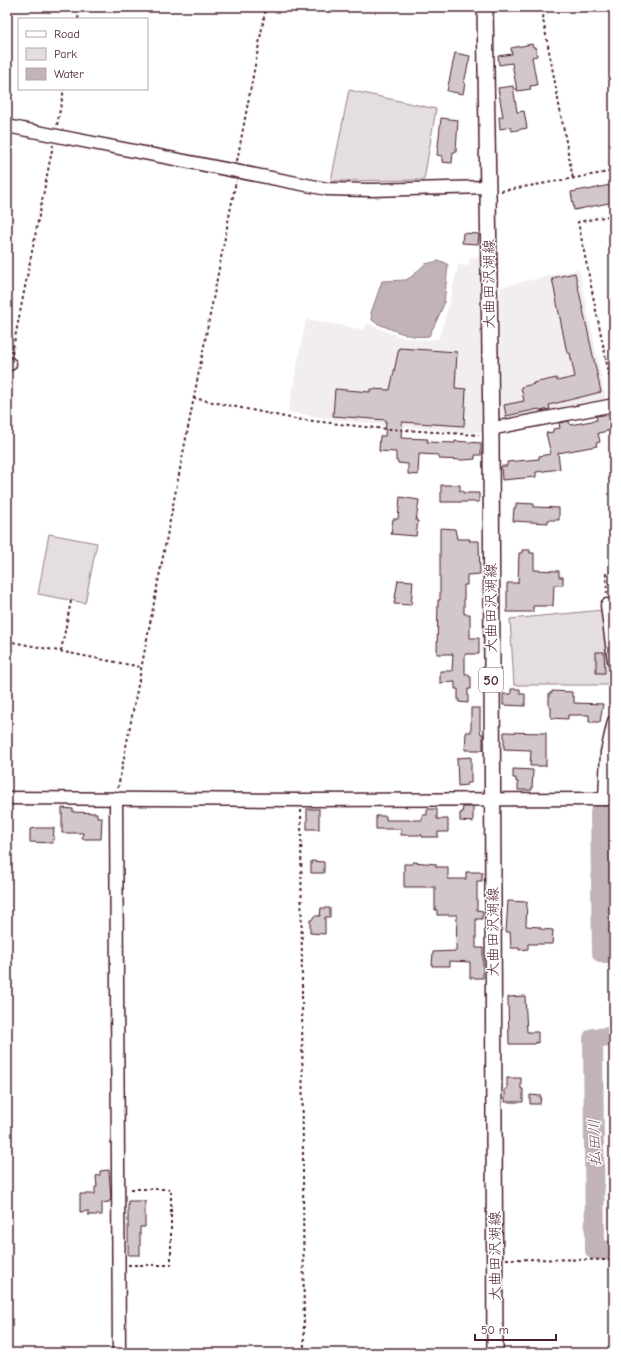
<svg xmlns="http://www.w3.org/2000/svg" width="621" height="1360" font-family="'Comic Neue','Klee One',sans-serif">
<rect width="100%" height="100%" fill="#fff"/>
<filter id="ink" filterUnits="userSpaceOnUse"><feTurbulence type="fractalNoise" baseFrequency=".025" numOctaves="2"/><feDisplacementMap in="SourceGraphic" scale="8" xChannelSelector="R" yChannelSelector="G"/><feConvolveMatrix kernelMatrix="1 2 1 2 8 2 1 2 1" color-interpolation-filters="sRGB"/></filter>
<g filter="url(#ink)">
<!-- built -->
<g fill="#f2eeef">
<path d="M485,255l-3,177h-18l-89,-8 -45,-5 -42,-7 18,-93 59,11 2,-7 33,14 26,3 13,-2 10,-34 9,-39 10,1 2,-8z"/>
<path d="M579,269l27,130 -107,21 1,-133z"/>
</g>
<!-- green -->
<g fill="#e5dee0" stroke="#987e86">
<path d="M349,90l87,19 -12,71 -93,1z"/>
<path d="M49,534l48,9 -12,60 -47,-9z"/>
<path d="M603,610l9,75h-98l-4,-66z"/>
</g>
<!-- water -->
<path fill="#c1b3b6" stroke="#91787e" d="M439,261l5,1 4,3 -4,39 -8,18 -7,14c-20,3 -35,-6 -53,-13l-4,-3 -1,-7 11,-32 24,-1 5,-3 14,-13z"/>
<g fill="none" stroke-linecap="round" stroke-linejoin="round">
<!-- river -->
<g stroke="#c1b3b6" stroke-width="20">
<path d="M600,812l2,141h12"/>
<path d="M614,1037l-21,1 2,212 19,1"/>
</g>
</g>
<!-- building -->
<g fill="#d2c7cb" stroke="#4a1f2b">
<path d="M532,44l1,3h2l2,9 -5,1 5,28 -7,1 1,3 -14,2 -5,-28 -13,2 -1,-9 14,-2 -1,-6z"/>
<path d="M455,53l15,3 -6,27h1l-2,11 -16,-3z"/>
<path d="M513,86l4,26 7,-1 3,17 -15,3 -1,-4 -11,2 -1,-12h4l-5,-29z"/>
<path d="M441,118l17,2 -2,32h-3l-1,11 -10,-1v-6l-5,-1z"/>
<path d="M614,184v18l-40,8 -3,-18 16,-3 1,1z"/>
<path d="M463,233l16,1 -1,10 -16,-1z"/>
<path d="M575,273l26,119 -52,13 1,4 -10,2 -1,-2 -33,7 -2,-11 20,-4 -3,-14 13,-3 -1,-1 24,-5v3l18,-4 -5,-24h-3l-15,-75z"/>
<path d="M399,348l58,4 -2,36 11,1 -2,37 -62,-4 -1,16 27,1 -1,3 28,1v-2l26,2v12h-6v4l-11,1 -25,-1v-4l-20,-1 -1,21 -10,-1v-10l-10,-1v-2h-2v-9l-17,-1 1,-15h5l1,-16 -53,-4 2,-27 35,3v-3l20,1z"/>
<path d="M610,414l3,16 -15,3 2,9 -4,1 1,3 -39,7 2,16 -24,3v5l-34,3 -1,-14h6v-4l32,-3v-3l12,-2 -5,-21 7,-1v-3l7,-1 -1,-5 10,-2 1,4 27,-5 -1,-4z"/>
<path d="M441,485h19v6h3v2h16v9h-38z"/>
<path d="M400,497l19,3 -3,21h2l-2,15 -25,-2 2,-15h5z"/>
<path d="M516,503l18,1v3l25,1v12h-11v3l-35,-2 1,-13h2z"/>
<path d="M440,528l15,1 2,10h13l-1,2h10l1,33 -13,1v10h-3v29h6v24h9v16h-14v20h4v3h2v12h-3v14l-9,-1v-2h-1v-11h-3v-7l-15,1v-12h12l1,-17h-16l1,-54h2z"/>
<path d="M522,550h8v3h4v17l25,1v6h4v8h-9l-1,21h-20v6h-26v-29h11l1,-30h3z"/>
<path d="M398,580l15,1 -2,24 -17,-1z"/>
<path d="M596,652h8l1,21h-9z"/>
<path d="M511,689h9v5h5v12l-22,-1v-11h8z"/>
<path d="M552,691l20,1v5h2v6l29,1 -3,18h-11v-7h-21v4l-17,-1v-11l-2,-1v-13h3z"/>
<path d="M471,708h9v21l1,5h2v16h-18l1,-18h5z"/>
<path d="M504,732l42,1v33h-16l1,-16 -27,-1z"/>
<path d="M471,757v26h-4v2l-9,1 -1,-28z"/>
<path d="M513,769l20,1 -1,20h-14v-8h-2v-4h-3z"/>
<path d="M463,807h10v15l-13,-1v-8h2z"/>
<path d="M62,808l11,1v3l24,1v4h5l-1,22h-19l1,-6h-21z"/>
<rect x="307" y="809" width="12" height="20"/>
<path d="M427,809h10v10h11v13h-10v5h-16v-2h-21v-6h-25v-13h10v4h36v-5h5z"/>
<path d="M37,828h17l-1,15 -23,-1v-13z"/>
<path d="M311,861l13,1v11h-13z"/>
<path d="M413,862l23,2v3h12v12h18v-7h16v9h-5v29l6,1 -1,8h-6v29h7v30h-13v-16l-20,-1v5h-18l1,-14 23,-1 1,-36h-20v-5h-2v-23h-31v-23h9z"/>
<path d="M508,901l19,1 -1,24 14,1v2l13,1 -1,14h-24v5l-9,1v-2h-8l-1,-16h-4z"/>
<path d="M321,908h9v9h-5v17l-15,-1v-13h2l2,-4h6z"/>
<path d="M525,996l2,36h11v11l-3,-1v2h-26l-1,-47z"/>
<path d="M507,1078h14v11h2v13h-18v-13h2z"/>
<path d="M530,1095l11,1 -1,8h-10z"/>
<path d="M109,1170l2,30 -2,1v1l-7,1v12h-14v-4l-8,1v-18h15v-7h2l-1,-11 4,-1v-4z"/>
<path d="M128,1201h17v26h-5v28h-12z"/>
</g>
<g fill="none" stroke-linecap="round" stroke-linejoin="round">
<!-- minor casing -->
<g stroke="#4a1f2b" stroke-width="15">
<g id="minor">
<path d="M7,126l320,63 43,1 118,-3"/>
<path d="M7,364h3"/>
<path d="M490,429l124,-24"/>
<path d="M607,605l7,56"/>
<path d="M7,798l294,2 313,-1"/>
<path d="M116,798l3,555"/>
<path d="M605,799l2,-47 7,-31"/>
</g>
</g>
<!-- major casing -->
<g stroke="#4a1f2b" stroke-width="18">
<path id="major" d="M485,7l3,186 3,243 4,917"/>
</g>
<!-- path -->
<g stroke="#4a1f2b" stroke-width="2" stroke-dasharray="3 3" stroke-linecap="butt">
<path d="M550,7l-6,3 -1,9 30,160"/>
<path d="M78,19l2,-12"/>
<path d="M57,125l7,-36"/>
<path d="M237,161l29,-154"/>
<path d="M501,191l113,-20"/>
<path d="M12,353l41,-208"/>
<path d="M613,394l-35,-172 36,-7"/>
<path d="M193,398l102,21 80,9 104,7"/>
<path d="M607,594l-1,-20 8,-4"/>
<path d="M7,641l134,26"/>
<path d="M61,651l10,-50"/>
<path d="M118,788l118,-607"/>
<path d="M301,810l3,543"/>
<path d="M506,1259l108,1"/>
<path d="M128,1265h43v-76h-42"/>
</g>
<!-- minor -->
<use href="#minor" stroke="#fff" stroke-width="12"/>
<!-- major -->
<use href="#major" stroke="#fff" stroke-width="15"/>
</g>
</g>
<g text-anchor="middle" stroke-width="3" stroke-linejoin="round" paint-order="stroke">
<!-- shield labels -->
<rect fill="#fff" stroke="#80626b" stroke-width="1" x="479" y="668" width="24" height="24" rx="3"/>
<g font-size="14" font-weight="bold" fill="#4a1f2b">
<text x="491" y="685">50</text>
</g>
<!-- street labels -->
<g font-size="15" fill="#4a1f2b" stroke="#fff">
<text transform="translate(489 284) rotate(-90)" y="5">大曲田沢湖線</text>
<text transform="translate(491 608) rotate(-90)" y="5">大曲田沢湖線</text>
<text transform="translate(493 932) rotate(-90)" y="5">大曲田沢湖線</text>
<text transform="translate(495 1256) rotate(-90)" y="5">大曲田沢湖線</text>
</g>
<!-- water labels -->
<g font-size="16" font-style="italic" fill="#74535c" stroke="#fff">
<text transform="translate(594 1143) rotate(-91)" y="6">払田川</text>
</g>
</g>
<!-- margin -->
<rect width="621" height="1360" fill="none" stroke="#fff" stroke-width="24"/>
<rect x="12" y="12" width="597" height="1336" fill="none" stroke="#4a1f2b" stroke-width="1.5" filter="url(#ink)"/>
<!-- legend -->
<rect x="18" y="18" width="130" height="72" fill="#ffffff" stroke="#b7a5aa"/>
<rect x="26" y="31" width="20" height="6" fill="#ffffff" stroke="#b7a5aa"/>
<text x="54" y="38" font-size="12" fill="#4a1f2b">Road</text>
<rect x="26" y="48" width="20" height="12" fill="#e5dee0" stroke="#b7a5aa"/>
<text x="54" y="58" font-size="12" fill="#4a1f2b">Park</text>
<rect x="26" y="68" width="20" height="12" fill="#c1b3b6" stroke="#b7a5aa"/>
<text x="54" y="78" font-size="12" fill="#4a1f2b">Water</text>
<!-- scale -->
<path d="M475 1334v6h81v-6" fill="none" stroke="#4a1f2b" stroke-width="2"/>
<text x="481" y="1334" font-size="12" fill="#4a1f2b" stroke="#ffffff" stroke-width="3" paint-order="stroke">50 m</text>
</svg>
